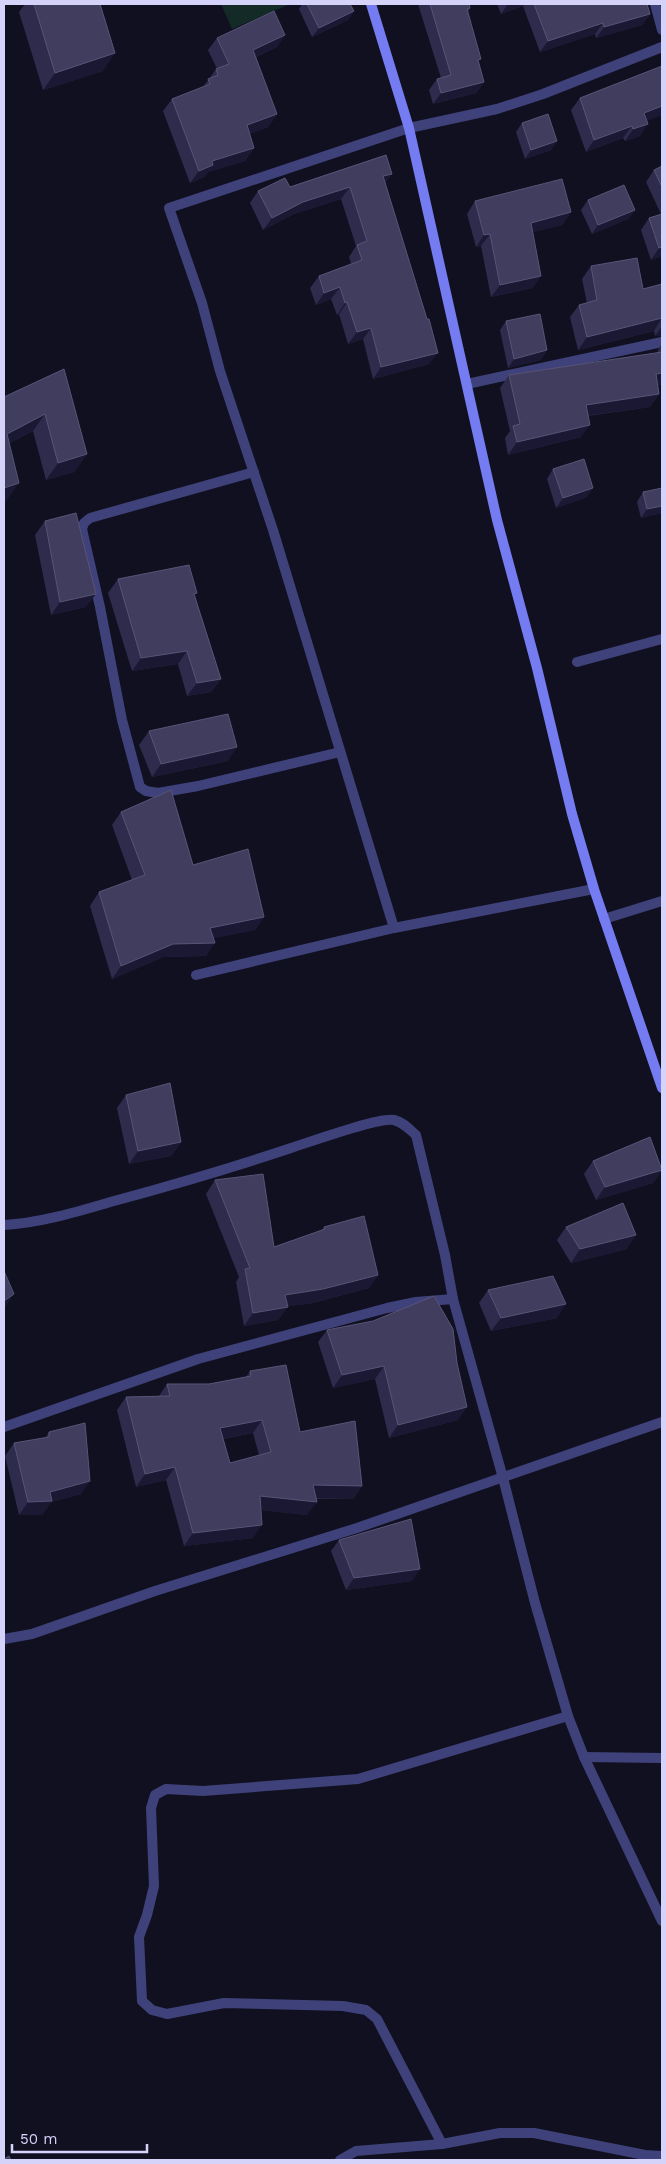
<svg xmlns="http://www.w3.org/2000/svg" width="666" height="2164" font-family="'Work Sans',sans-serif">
<rect width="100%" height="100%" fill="#111020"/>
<!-- green -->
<path fill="#132a27" d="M221,4h69l-58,25z"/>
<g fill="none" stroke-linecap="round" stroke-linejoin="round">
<!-- minor -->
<g stroke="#3f427a" stroke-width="10">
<path d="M655,4l7,26"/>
<path d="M467,384l195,-42"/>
<path d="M254,472l-164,46 -6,5 -2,6 18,78 22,113 18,67 6,4 12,2 40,-7 142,-34"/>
<path d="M577,662l85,-23"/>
<path d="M604,919l58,-18"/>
<path d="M394,928l-121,-398 -53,-159 -18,-68 -33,-95 240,-80 88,-19 46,-15 119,-47"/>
<path d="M196,975l198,-47 200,-39"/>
<path d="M4,1225c37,-2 75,-14 110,-24 59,-16 117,-33 174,-52 19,-6 90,-32 106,-29 9,2 15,9 22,15l29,120 8,44 50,179 32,125 33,113 16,41 78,164"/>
<path d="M4,1427l194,-68 189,-51 29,-6 37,-3"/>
<path d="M4,1639l28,-5 123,-43 202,-63 305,-106"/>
<path d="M584,1757l78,1"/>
<path d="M442,2144l-65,-125 -11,-9 -23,-4 -119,-3 -57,11 -15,-4 -10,-9 -3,-64 8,-22 7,-29 -3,-78 4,-13 11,-6 37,2 155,-12 210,-63"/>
<path d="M340,2160l16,-9 86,-7 58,-11h34l111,22 17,1"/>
</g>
<!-- secondary -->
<path stroke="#757bf0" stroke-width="10" d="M371,4l38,124 88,392 40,148 35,146 22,75 68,199"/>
</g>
<!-- wall -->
<g fill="#2f2b4c" fill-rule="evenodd">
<path d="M25,4h75l3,67 -60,19 -24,-78z"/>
<path d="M302,4h48l4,7 -6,9 -36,17 -13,-28z"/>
<path d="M418,4h51l1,4 -2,4 10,51 6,19 -8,11 -43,11 -4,-14 8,-11 4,-1z"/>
<path d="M497,4h150l3,10 -8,11 -46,13 -1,-4 -55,18 -17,-46 -22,8z"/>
<path d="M285,35l-8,12 -21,10 21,57 -9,13 -19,7 5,14 -9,13 -37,11 -4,5 -14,6 -27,-72 9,-12 31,-12 13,-18h1l-9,-19 9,-12z"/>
<path d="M662,66v51v-2l-15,5 -7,16 -15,5 -2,-3 -37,14 -15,-42 9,-12z"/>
<path d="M522,123l35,18 -6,9 -26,9 -9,-27z"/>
<path d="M662,166v90l-11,4 -10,-30 8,-12 12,-4 -15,-32 8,-12z"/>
<path d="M392,174l-7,9 44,181 -56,15 -10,-40 -15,5 -9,-30 -2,1 -6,-16 -15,6 -6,-17 9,-12 32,-12 -2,-7 7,-11 -15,-47 -47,15 -31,16 -13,-27 8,-12z"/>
<path d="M588,200l47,10 -7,9 -36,15 -11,-24z"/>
<path d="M475,201l96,11 -9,13 -30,7 1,56 -42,9 -10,-51 -5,1 -9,-33z"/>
<path d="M591,266l52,23 19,-5v52h-7l-1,-5 -76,19 -8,-33 9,-12 8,-2 -5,-24z"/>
<path d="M506,321l41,29 -6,10 -33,8 -8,-38z"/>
<path d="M662,343v41l-4,1 1,9 -9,13 -62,9 -7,21 -73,18 -3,-17 5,-7 -10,-43 9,-13 149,-22v-3z"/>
<path d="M64,369l23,85 -13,18 -28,8 -13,-49 -23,12 -3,57 -3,1v-104z"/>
<path d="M553,469l34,28 -31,11 -9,-29z"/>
<path d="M643,492l19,21 -21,5 -4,-16z"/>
<path d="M45,521l41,86 -35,8 -16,-80z"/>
<path d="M118,579l77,18 26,82 -10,13 -24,4 -9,-32 -46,7 -24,-78z"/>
<path d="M149,731l79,30 -76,16 -13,-32z"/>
<path d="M121,812l72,53 71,52 -9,13 -41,8 -8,18 -43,1 -51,22 -22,-73 9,-14 33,-12 -20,-55z"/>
<path d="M126,1095l55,47 -10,14 -42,8 -12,-56z"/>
<path d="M593,1161l69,9 -9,13 -57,17 -12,-26z"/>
<path d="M215,1180l59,67 48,-17 2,-3 54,48 -9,13 -56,15 -25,3 -10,14 -34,6 -8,-44 3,-5 -33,-83z"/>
<path d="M566,1227l61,22 -56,14 -14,-23z"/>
<path d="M488,1290l69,28 -66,13 -12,-28z"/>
<path d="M373,1321l85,99 -69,18 -14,-59 -42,9 -15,-46 9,-12z"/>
<path d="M250,1371l50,61 62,54 -9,13h-37l-9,16 -46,-5 -8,28 -69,8 -18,-66 -30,7 -19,-77 9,-13 33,-1 8,-12h42l37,-7zM253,1433l6,22 -29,8 -7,-24z"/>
<path d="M49,1432l32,62 -30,8 -9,13h-23l-14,-59 9,-13 31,-5z"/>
<path d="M339,1540l73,41 -66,9 -15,-39z"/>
</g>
<!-- shaded-wall -->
<g fill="#1b1833">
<path d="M508,4h17l-2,2 -22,8z"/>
<path d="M354,11l-6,9 -36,17 7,-9z"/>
<path d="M650,14l-8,11 -46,13 8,-11z"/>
<path d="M603,23l-8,11 -55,18 8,-11z"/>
<path d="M285,35l-8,12 -32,15 8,-12z"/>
<path d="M115,53l-12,18 -60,19 12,-17z"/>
<path d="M484,82l-8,11 -43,11 8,-11z"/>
<path d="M662,106v9l-26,10 8,-12z"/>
<path d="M277,114l-9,13 -30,11 9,-13z"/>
<path d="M648,124l-8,12 -15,5 8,-12z"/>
<path d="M632,126l-9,12 -37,14 8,-12z"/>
<path d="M557,141l-6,9 -26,9 6,-9z"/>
<path d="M254,148l-9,13 -37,11 -4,5 -14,6 9,-12 13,-10z"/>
<path d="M392,174l-9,12v-10z"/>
<path d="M350,187l-9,12 -47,15 -31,16 9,-12 31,-16z"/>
<path d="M635,210l-7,9 -36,15 6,-9z"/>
<path d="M571,212l-9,13 -40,10 9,-12z"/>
<path d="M490,234l-9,12 -5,1 8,-12z"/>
<path d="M662,247v9l-11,4 8,-12z"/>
<path d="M541,276l-8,12 -42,9 9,-12z"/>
<path d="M340,287l-9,12 -15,6 8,-12z"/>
<path d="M347,302l-8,12 -2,1 8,-12z"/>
<path d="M662,318l-8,13 -76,19 9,-13z"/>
<path d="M662,326v10h-7z"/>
<path d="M371,328l-8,11 -15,5 9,-12z"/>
<path d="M547,350l-6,10 -33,8 6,-9z"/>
<path d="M438,353l-9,11 -56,15 8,-12z"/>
<path d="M662,373v11l-14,3 8,-13z"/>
<path d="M659,394l-9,13 -73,10 9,-12z"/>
<path d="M45,414l-12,17 -29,15 3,-12z"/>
<path d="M590,425l-9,12 -73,18 9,-13z"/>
<path d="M87,454l-13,18 -28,8 12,-17z"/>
<path d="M19,483l-12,17 -3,1v-13z"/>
<path d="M593,488l-6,9 -31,11 7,-10z"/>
<path d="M662,506v7l-21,5 6,-9z"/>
<path d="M96,594l-10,13 -35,8 9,-13z"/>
<path d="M187,651l-9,13 -46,7 9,-13z"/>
<path d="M221,679l-10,13 -24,4 10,-13z"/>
<path d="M237,747l-9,14 -76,16 9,-13z"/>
<path d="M264,917l-9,13 -54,11 9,-13z"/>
<path d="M215,943l-9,13 -43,1 -51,22 9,-13 52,-22z"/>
<path d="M181,1142l-10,14 -42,8 9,-13z"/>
<path d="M662,1170l-9,13 -57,17 9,-13z"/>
<path d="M636,1235l-9,14 -56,14 9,-14z"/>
<path d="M378,1275l-9,13 -56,15 -38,5 10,-13z"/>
<path d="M14,1294l-9,13 -1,1v-7z"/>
<path d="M566,1304l-9,14 -66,13 10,-13z"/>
<path d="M288,1307l-10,13 -34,6 9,-13z"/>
<path d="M384,1366l-9,13 -42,9 9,-13z"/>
<path d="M467,1407l-9,13 -69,18 9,-13z"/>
<path d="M262,1420l-9,13 -43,8 10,-13z"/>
<path d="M175,1467l-9,13 -30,7 9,-13z"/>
<path d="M90,1481l-9,13 -30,8 -9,13h-23l9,-13 22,-10z"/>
<path d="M313,1485l49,1 -9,13 -49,-1z"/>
<path d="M260,1496l57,6 -10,13 -56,-6z"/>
<path d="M262,1525l-9,13 -69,8 9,-13z"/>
<path d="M420,1569l-8,12 -66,9 8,-12z"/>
</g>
<!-- building -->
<g fill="#403d5f" stroke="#585477" fill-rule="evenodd">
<path d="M34,4h66l15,49 -60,20z"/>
<path d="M307,4h43l4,7 -35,17z"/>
<path d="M430,4h39l1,4 -3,1 14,50 -3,1 6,22 -43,11 -4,-14 14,-4z"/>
<path d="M534,4h113l3,10 -46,13 -1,-4 -55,18z"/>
<path d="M274,11l11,24 -32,15 24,64 -30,11 7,23 -42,13 1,4 -14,6 -27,-72 38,-15 -2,-5 10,-4 -2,-6 13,-5 -12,-26z"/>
<path d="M662,66v40l-18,7 4,11 -15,5 -1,-3 -38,14 -14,-42z"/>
<path d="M548,114l9,27 -26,9 -9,-27z"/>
<path d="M386,155l6,19 -9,2 44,143h2l9,34 -57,14 -10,-39 -14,4 -10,-30 -2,1 -5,-16 -16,6 -5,-17 43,-16 -5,-15 10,-4 -17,-54 -47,15 -31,16 -14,-27 27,-13 5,9z"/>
<path d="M662,166v21l-8,-17z"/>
<path d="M562,179l9,33 -40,11 10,53 -41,9 -10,-51 -6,1 -9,-34z"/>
<path d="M624,185l11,25 -37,15 -10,-25z"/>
<path d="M662,214v33l-3,1 -10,-30z"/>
<path d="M637,258l6,31 19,-5v34l-75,19 -8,-32 18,-5 -6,-34z"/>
<path d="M540,314l7,36 -33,9 -8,-38z"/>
<path d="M662,352v21l-6,1 3,20 -73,11 4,20 -73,17 -4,-16 7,-2 -11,-49z"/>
<path d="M64,369l23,85 -29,9 -13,-49 -38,20 12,49 -15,5v-91z"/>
<path d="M584,459l9,29 -30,10 -10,-29z"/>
<path d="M662,488v18l-15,3 -4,-17z"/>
<path d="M76,513l20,81 -36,8 -15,-81z"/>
<path d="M189,565l8,28 -3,1 27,85 -24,4 -10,-32 -46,7 -23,-79z"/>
<path d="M228,714l9,33 -76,17 -12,-33z"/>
<path d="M171,790l22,75 55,-16 16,68 -54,11 5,15 -42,1 -52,22 -22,-74 46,-17 -24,-63z"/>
<path d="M170,1083l11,59 -43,9 -12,-56z"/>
<path d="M650,1137l12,33 -57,17 -12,-26z"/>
<path d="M263,1174l11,73 51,-18 -1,-2 40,-11 14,59 -55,14 -38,6 3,12 -35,6 -8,-44 5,-1 -35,-88z"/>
<path d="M623,1203l13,32 -56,14 -14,-22z"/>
<path d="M4,1271l10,23 -10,7z"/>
<path d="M553,1276l13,28 -65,14 -13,-28z"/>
<path d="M434,1296l19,33 4,34 10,44 -69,18 -14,-59 -42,9 -15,-45 46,-9z"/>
<path d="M286,1365l14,67 55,-11 7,65 -49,-1 4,17 -57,-6 2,29 -69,8 -18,-66 -30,7 -19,-77 44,-1 -3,-12h42l42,-8 -1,-5zM262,1420l9,32 -41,11 -10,-35z"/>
<path d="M85,1423l5,58 -40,11 2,9 -24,1 -14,-59 35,-6v-5z"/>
<path d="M411,1519l9,50 -66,9 -15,-38z"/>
<path d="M9,2156l2,4h-7v-1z"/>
</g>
<!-- border -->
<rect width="666" height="2164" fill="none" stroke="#d5d3fa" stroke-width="10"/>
<!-- scale -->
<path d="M12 2144v8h135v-8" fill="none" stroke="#d5d3fa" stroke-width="2.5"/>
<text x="20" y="2144" font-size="15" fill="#d5d3fa" stroke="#111020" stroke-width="4" paint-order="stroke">50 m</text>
</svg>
